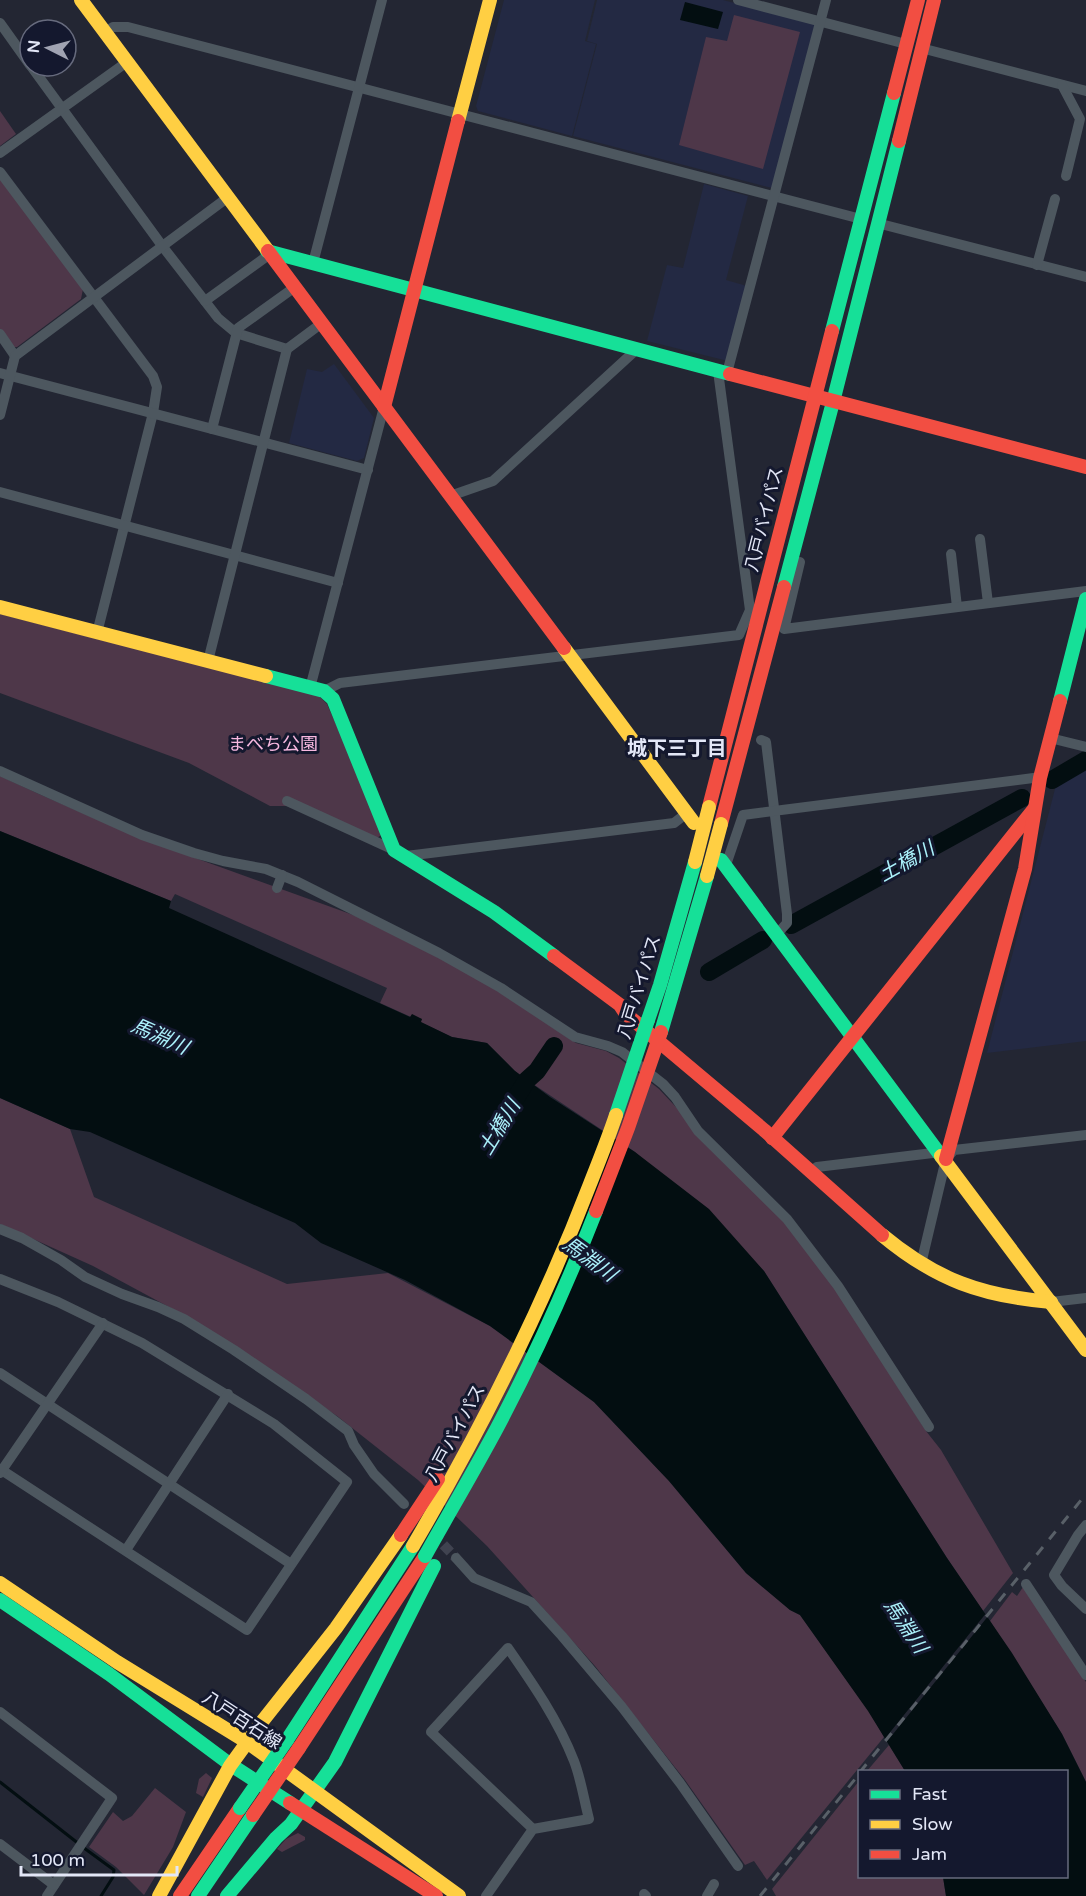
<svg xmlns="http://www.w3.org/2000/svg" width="1086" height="1896" font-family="'Varela Round','Noto Sans JP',sans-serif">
<rect width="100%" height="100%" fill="#232633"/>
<!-- built -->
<g fill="#232943">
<path d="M504,0h91l-10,41 11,3 -24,92 -94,-25 -2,-5z"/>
<path d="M597,0h126l92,24 -43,164 -199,-52 24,-92 -10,-3z"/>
<path d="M704,184l44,12 -22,84 21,6 -19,75 -81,-20 20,-76 16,3z"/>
<path d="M334,364l40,54 -10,40 -7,3 -68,-18 18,-74 15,3z"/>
<path d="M1086,767v274l-99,12 69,-268z"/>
</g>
<!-- green -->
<g fill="#4e3749">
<path d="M734,15l66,17 -37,137 -84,-24 27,-108 21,4z"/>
<path d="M0,111l16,23 -16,12z"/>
<path d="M0,179l83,110 -2,10 -64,48h-5l-12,-17z"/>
<path d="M0,614l319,82 8,8 57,129 -7,5 -88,-32h-19l-81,-43 -189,-70z"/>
<path d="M0,776l39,18 101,44 216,78 81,40 61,35 78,52 30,8 13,7 40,31 125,133 51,66 91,143 15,19 72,123 -30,38 -36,-53 -183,-287 -129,-119 -108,-72 -12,-9 -28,-28 -35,-6 -32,-15 2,-3 -11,-2 -31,-14 7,-15 -212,-94 -4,7 -171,-70z"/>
<path d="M0,1098l70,31 24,68 193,87 101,-11 102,53 104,76 75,79 77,92 44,37 10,5 69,96 15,26 -117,143 -13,-19 -9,4 -60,-85 -90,-114 -108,-120 -69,-66 -81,-64 -144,-96 -100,-54 -93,-42z"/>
<path d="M1023,1587l63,95v100l-24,-48 -72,-113 22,-29 5,4z"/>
<path d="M889,1745l16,26h-38z"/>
<path d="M206,1773l6,5 -9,19 -7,-4 3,-14z"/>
<path d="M859,1781l1,95 83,1 3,19h-170l-4,-7z"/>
<path d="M155,1788l31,24 -13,35 -29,48 -28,-28 -27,-20 24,-35 10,9 9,-5z"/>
<path d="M298,1833l7,4v3l-23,12 -5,-3 9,-10z"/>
</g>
<!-- water -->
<g fill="#030e11">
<path d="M685,2l38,10 -5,17 -38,-9z"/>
<path d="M0,831l171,70 -2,7 241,109 2,-3 10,5 -1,3 31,15 35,6 28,28 35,26 85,55 74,57 55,62 183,287 65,95 50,81 24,48v114h-140l-3,-19 123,-1v-104l-161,-1 -37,-60 -68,-96 -10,-5 -44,-37 -77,-92 -75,-79 -104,-76 -85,-46 -84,-37 -26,-20 -205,-91 -20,-3 -70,-31z"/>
</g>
<!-- pier -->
<path fill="#232633" d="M987,1612l2,3 -104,129 -2,-3z"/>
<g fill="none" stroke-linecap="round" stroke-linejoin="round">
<!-- stream -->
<g stroke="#030e11" stroke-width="3">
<path d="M0,1782l79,62"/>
<path d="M84,1848l30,22 -1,7 -12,19"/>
</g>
<!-- river -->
<g stroke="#030e11" stroke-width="18">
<path d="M1052,780l34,-20"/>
<path d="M791,925l231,-127"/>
<path d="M709,972l54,-32"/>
<path d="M514,1101l13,-21 10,-9 17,-25"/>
</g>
<!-- street-tunnel -->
<path stroke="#404350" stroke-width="10" stroke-dasharray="10 5" stroke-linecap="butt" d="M433,1534l23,24"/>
<!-- street -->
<g stroke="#4d575f" stroke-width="10">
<path d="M738,0l168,44"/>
<path d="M0,23l30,42"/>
<path d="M105,32l8,-5h15l733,192"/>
<path d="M921,48l165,43"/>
<path d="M31,66l132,181 55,71 18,15 51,16"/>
<path d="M1062,85l18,34 -14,57"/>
<path d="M0,153l127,-91"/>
<path d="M0,172l153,204 4,11 -4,26 -56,220"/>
<path d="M877,223l209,54"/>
<path d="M313,263l69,-263"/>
<path d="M1037,265l18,-66"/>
<path d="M205,301l65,-47"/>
<path d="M0,334l15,22"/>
<path d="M0,373l368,97"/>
<path d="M727,373l99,-373"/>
<path d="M0,415l15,-59 212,-158"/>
<path d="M212,429l26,-101 57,-41"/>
<path d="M0,492l338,91"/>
<path d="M450,496l43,-15 144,-132"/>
<path d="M980,539l8,64"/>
<path d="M951,554l6,53"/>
<path d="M800,562l-16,67 302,-38"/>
<path d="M208,661l79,-312 35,-26"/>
<path d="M310,688l74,-281"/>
<path d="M324,691l16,-8 399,-48 11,-25 -32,-239"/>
<path d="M1050,738l36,9"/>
<path d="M761,740l5,2 21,172v9l-10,11"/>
<path d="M0,771l142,64 52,18 29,8 43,8 32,13 141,71 62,35 74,49 33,9 14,6 41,32 12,13 23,34 89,88 51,67 91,141"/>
<path d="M287,801l107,49"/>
<path d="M406,856l268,-33 13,-10"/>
<path d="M726,865l17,-50 298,-38"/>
<path d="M277,888l5,-13"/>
<path d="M812,1171l5,-4 124,-15"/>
<path d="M0,1229l22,9 39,22 24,17 37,17 36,13 26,12 50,31 72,49 42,32 6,14 20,29 30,30"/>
<path d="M921,1264l25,-105 8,-9 132,-15"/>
<path d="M0,1279l58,23 84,41 132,81 73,58 -100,148 -247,-161"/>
<path d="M1051,1302l35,-4"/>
<path d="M0,1373l291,191"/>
<path d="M0,1473l103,-150"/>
<path d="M1086,1525l-8,10 -24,40 8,11 24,23"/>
<path d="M126,1550l102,-156"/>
<path d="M456,1558l18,20 57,24 31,34 60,71 58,76 58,83"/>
<path d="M1026,1584l60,91"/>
<path d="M0,1712l112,86 -65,98"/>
<path d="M0,1844l54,41"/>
<path d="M644,1894l2,2"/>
<path d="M486,1896l47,-67 -102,-97 77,-84c25,36 50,72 66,113 7,18 10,39 15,58l-56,10"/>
<path d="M707,1896l7,-12"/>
</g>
<!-- fast -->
<g stroke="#16e098" stroke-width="14">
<path d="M267,251l463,123"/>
<path d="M832,331l62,-238"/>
<path d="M784,587l49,-185 66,-261"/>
<path d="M266,676l58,15 9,8 61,151 100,62 60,44"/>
<path d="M1060,701l26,-102"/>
<path d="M721,860l220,296"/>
<path d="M648,1020l12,-35 35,-123"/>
<path d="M661,1032l46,-156"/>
<path d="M0,1600l109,74 122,91 59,38"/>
<path d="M287,1740l126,-194"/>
<path d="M198,1896l55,-81"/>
<path d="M227,1896l49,-58 15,-14 44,-62 99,-196"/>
</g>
<!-- slow -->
<g stroke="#ffcf43" stroke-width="14">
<path d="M81,0l187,251"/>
<path d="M458,121l32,-121"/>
<path d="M0,607l266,69"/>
<path d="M564,648l130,175"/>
<path d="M941,1156l145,194"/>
<path d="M882,1235c54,45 100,61 169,67"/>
<path d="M0,1583l117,79 130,80 212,154"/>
<path d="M159,1896l71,-130 31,-43 75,-95 65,-93"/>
</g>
<!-- jam -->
<g stroke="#f24e42" stroke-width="14">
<path d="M894,93l24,-93"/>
<path d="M899,141l35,-141"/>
<path d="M268,251l296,397"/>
<path d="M730,374l356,93"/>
<path d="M384,407l74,-286"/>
<path d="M709,807l123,-476"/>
<path d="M721,824l63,-237"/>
<path d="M554,956l66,49 6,9 138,116 118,105"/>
<path d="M772,1138l262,-329"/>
<path d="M946,1159l79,-290 15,-91 20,-77"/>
<path d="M299,1748l126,-192"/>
<path d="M290,1803l146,93"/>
<path d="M180,1896l60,-88"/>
</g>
<!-- rail -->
<g stroke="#596068" stroke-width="3" stroke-dasharray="10 10" stroke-linecap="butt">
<path d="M860,1772l226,-278"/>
<path d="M760,1896l100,-123"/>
</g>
<!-- fast-bridge -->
<g stroke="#16e098" stroke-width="14">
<path d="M616,1115l32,-95"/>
<path d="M425,1556c24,-43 49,-85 72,-128 37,-70 70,-143 99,-217"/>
<path d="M240,1808l47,-68"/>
</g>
<!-- slow-bridge -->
<g stroke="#ffcf43" stroke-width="14">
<path d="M695,862l14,-55"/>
<path d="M707,876l14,-52"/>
<path d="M413,1546c68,-116 129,-237 177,-362 9,-23 18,-45 26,-69"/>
</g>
<!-- jam-bridge -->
<g stroke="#f24e42" stroke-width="14">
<path d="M596,1211l32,-83 33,-96"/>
<path d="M401,1535l37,-56"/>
<path d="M253,1815l46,-67"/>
</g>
</g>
<g text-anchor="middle" stroke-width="6" stroke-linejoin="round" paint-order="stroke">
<!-- street labels -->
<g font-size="18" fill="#e3e7f7" stroke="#14182e">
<text transform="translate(764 519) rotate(-76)" y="6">八戸バイパス</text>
<text transform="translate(639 987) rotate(-73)" y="6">八戸バイパス</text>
<text transform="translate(455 1433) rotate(-62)" y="6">八戸バイパス</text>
<text transform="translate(242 1720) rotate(33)" y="6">八戸百石線</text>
</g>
<!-- park labels -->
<g font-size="18" fill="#f7b8e0" stroke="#14182e">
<text x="273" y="750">まべち公園</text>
</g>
<!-- neighbourhood labels -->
<g font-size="20" font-weight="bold" fill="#e3e7f7" stroke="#14182e">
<text x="677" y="755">城下三丁目</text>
</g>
<!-- water labels -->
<g font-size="20" font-style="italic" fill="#abf1fb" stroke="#14182e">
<text transform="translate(906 861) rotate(-29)" y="7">土橋川</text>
<text transform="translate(160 1036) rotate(24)" y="7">馬淵川</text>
<text transform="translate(499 1127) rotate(-59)" y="7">土橋川</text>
<text transform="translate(590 1259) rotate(36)" y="7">馬淵川</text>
<text transform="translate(906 1626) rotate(56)" y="7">馬淵川</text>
</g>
</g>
<!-- legend -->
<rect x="858" y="1770" width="210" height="108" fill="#14182e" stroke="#676b7e" stroke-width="1.5"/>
<rect x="870" y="1790" width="30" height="9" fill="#16e098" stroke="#676b7e" stroke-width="1.5"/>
<text x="912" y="1800" font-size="18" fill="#e3e7f7">Fast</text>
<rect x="870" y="1820" width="30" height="9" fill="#ffcf43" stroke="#676b7e" stroke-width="1.5"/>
<text x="912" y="1830" font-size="18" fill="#e3e7f7">Slow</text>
<rect x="870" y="1850" width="30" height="9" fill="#f24e42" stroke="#676b7e" stroke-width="1.5"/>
<text x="912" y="1860" font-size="18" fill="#e3e7f7">Jam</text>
<!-- north arrow -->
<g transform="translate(48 48) rotate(276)"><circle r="28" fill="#14182e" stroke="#676b7e" stroke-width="1.5"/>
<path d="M0-4.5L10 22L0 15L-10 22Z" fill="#a0a3b2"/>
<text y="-9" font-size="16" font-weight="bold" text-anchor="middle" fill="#e3e7f7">N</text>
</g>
<!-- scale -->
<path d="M21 1866v9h156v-9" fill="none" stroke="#e3e7f7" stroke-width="3"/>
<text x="30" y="1866" font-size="18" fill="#e3e7f7" stroke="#14182e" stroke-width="4.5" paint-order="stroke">100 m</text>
</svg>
